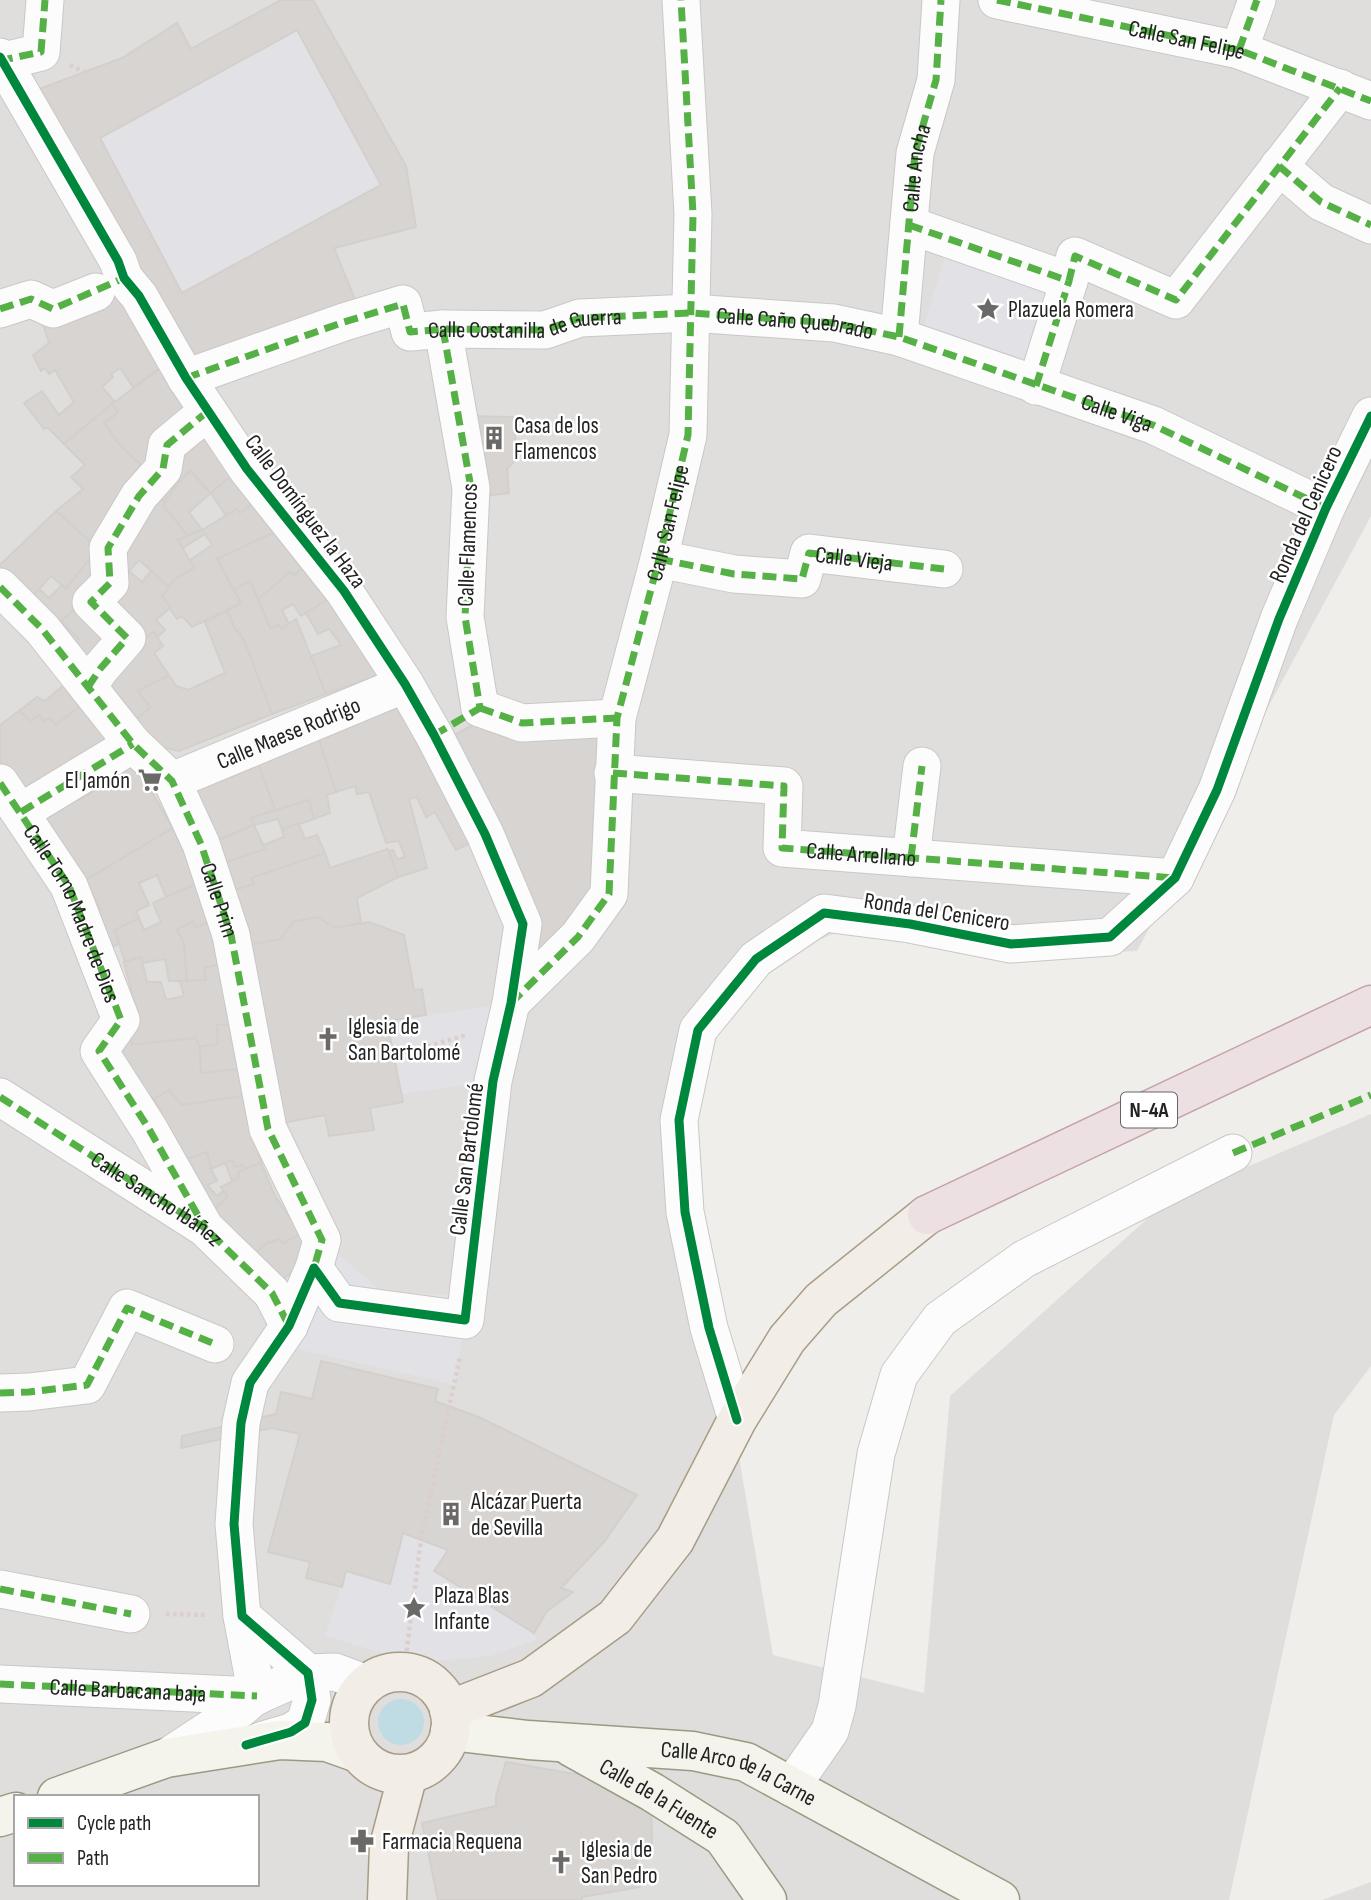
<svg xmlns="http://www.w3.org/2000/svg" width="1371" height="1900" font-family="'Sofia Sans Condensed',sans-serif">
<rect width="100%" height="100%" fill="#f0eeeb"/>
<!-- residential -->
<g fill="#dfdedc" fill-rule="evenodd">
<path d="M0,0h1371v516l-234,435 -135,6 -117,-24h-50l-51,22 -69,78 -23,107 11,108 70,407 151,38 26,-297 217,-195 204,-87v252l-37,49 -105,485h-1229zM16,1797h241v87h-241z"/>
<path d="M1371,1882v18h-49z"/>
</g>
<!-- religious -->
<path fill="#dededc" d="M506,1762l74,13 71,30 68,95h-281l-16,-77 74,-17v-10z"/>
<!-- plaza -->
<g fill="#e2e1e5">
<path d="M297,30l84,155 -199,108 -82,-155z"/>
<path d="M946,252l108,32 -25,81 -107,-32z"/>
<path d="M511,1003l-18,78 -92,13 -14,-73z"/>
<path d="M322,1240l59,51 88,5 -14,89 -162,-37z"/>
<path d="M403,1533l45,17 -13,21 99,62 3,7 -47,16 -55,5 -52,-8 -58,-17 21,-65 44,12z"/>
</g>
<!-- water -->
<circle fill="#bfdbe3" cx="401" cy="1722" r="23"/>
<!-- building -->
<g fill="#d7d4d2" stroke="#d3d0cc" stroke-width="2" fill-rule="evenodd">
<path d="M281,0h32l93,166 10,61 -82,21 25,61 -173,53 -152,-271 88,-33 55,-35 14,26zM297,30l84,155 -199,108 -82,-155z"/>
<path d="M112,278l54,86 -33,23 -13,-19 -9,6 2,3 -11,10 13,15 -51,42 -17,-17 -3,2 -20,-26 18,-12 17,24 15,-13 -19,-32 -6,4 -4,-6 -4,3 -8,-16 16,-12 -7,-22z"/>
<path d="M166,364l33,47 -51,61 -28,-27 -16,-22 14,-11 -6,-8z"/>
<path d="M112,404l6,8 -14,11 16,22 28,27 -48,78 -44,-39 27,-22 -12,-12 14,-12 -21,-21z"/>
<path d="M469,416l44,1 4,41 -10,11 2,24 -26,3z"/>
<path d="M203,421l36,48 -28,24 -21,-22 -13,13 -12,18 -14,-10z"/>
<path d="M239,469l22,29 -21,15 -3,-4 -11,7 -15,-23z"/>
<path d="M190,471l21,22 -22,19 13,18 -15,5 -24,-30 14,-21z"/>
<path d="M151,492l14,10 -2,3 24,30 -9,5 16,28 -19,11 -6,8 -30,-27 -23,25 3,-43z"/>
<path d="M261,498l23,30 -67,31 24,44 -49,24 -10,-11 -5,3 -15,-23 13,-17 19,-11 -4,-8 22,-15 -7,-11 -22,14 -5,-8 24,-10 35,-21 3,4z"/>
<path d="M56,511l42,38 -32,40 -15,-13 -25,28 -26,-30v-9z"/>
<path d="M284,528l29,35 -20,12 -3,-3 -32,27 -8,-18 -16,9 -17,-31z"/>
<path d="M87,562l15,1 -18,39 -23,19 18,18 -10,9 -43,-44 13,-15 10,9 13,-13 4,4z"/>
<path d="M313,563l25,30 -37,23 -8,-12 -11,6 7,14 -8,5 -2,-4 -9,3 -12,-29 32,-27 3,3z"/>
<path d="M129,571l13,11 9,-11 18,16 -7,9 8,12 -14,12 9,10 -8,8 -3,-6 -18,12 -38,-41z"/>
<path d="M250,581l20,47 9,-3 2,4 15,-10 30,75 -54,20 -27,-71 -7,-12h-2l-9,-20 14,-8 -7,-13z"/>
<path d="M338,593l51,78 -63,23 -15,-38 30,-11 -12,-16 -11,5 -12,-21z"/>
<path d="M84,602l38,35 -33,33 -20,-22 10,-9 -18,-18z"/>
<path d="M227,611l9,20h2l7,12 27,71 -93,37 -22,-5 -20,-27 13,-12 -13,-16 32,-16 7,11 12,4 37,-17 -20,-51z"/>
<path d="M154,632l9,14 -9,7 15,22 -32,16 13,16 -13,12 -35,-45 13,-17z"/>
<path d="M71,679l18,20 -33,26 -6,-7 -6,3 -5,-6 -8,6 -12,-10 18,-14 8,4z"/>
<path d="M89,699l35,44 -101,65 -23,-30v-53l19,-14 12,10 8,-6 5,6 6,-3 6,7z"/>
<path d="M405,705l73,134 -22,11 -21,-38 -9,5 -9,-20 -8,2 18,69 -29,9 -9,-26 4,-1 4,9 8,-2 -6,-16 -13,2 -17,-51 -12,2 -2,-8 -19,6 -18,-55z"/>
<path d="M485,718l119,13 -8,167 -58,62 -84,-225z"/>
<path d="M318,737l18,55 -9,3 3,18 -16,6 -5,-19 -34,10 -17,-47z"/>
<path d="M129,754l44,74 -98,58 -44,-76 41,-23 7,13 17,-10 -7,-13z"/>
<path d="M258,763l17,47 -24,8 3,7 -35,15 -25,-49z"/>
<path d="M309,800l5,19 -32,11 -4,-11 -24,6 -3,-7z"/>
<path d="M298,823l7,16 12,-4 8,18 -73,25 2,6 -19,6 -9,-28 39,-13 -2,-4 21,-8 -2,-7z"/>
<path d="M254,825l11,24 -39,13 -7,-22z"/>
<path d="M173,828l25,55 -32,14 -9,-22 -18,8 10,22 -13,6 3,7 -24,12 4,14 -15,6 -16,-35 12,-5 -14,-30z"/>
<path d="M388,849l10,28 -41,21 4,25 -26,5 -18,-11 -24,5 -12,17 -33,6 -13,-55 19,-6 -2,-6 73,-25 5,15z"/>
<path d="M198,883l16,37 -19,8 -2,-7 -16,9 7,13 3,38h-18l-4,-22 -23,4 -1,-6 -16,5 -10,-32 24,-12 5,12 17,-8 -8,-19z"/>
<path d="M317,917l18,11 34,-6 35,13 10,55 8,-1 4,26 -39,6 16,81 -33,6 4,22 -45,6 -4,-21 -43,8 -34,-178 33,-6 12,-17z"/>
<path d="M214,920l12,43 -22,5 2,12 -19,1 -3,-38 -7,-13 16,-9 2,7z"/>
<path d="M141,957l6,25h14l5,18 18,-4 -4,-15 26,-1 -2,-12 22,-5 12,61 -21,1 1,19 -18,3 -5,-9 -63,7 -5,-21 12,-4 -15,-58z"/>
<path d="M127,1024l5,21 63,-7 5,9 1,26 45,-5 4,27 -68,10 -13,-15 -15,9 8,13 -13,8 -43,-71z"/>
<path d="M238,1024l8,44 -45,5 -1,-26 18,-3 -1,-19z"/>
<path d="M169,1090l13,15 68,-10 11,68 -17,6 -1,-4 -8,2 -3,-7 -21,9 -4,-17 -32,11 -26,-43 13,-8 -8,-13z"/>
<path d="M207,1152l4,17 6,12 -10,4 10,11 6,-5 5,6 -20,17 -33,-51z"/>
<path d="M232,1160l3,7 8,-2 1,4 -6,3 1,6 -7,3 -7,-18z"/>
<path d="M261,1163l14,33 26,38 -18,9 -5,-4 -8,4 -1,-2 -21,19 -40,-46 20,-17 -7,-10 18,-9 -1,-6z"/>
<path d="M301,1234l13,21 -37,29 -29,-24 21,-19 1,2 8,-4 5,4z"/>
<path d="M321,1361l117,28 -3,12 46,17 156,77 -33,47 -43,46 12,4 -26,19 -13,22 -100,-62 14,-21 -45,-17 -13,51 -44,-13 -4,16 -36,-9 4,-16 -42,-10 32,-118 -28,-6 -91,20 1,-12 94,-22 5,-22 31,7z"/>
<path d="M506,1762l74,13 71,30 1,39 -17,5 5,38 -58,10v3h-144l-16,-77 74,-17v-10z"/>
</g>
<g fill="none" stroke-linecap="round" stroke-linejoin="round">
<!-- street casing -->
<g stroke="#c9c8c7" stroke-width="39">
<g id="street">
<path d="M997,0l242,50 132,51"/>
<path d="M1239,50l18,-50"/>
<path d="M0,57l118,204 6,17 15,18 47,82 61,91 97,122 61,93 29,51 51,99 38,90 -12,79 -18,78 -28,239 -126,-17 -25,-35 -25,58 -39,57 -9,40 -7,101 8,92 66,57 4,27 -7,23 -14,9 -31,9"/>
<path d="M0,62l41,-10 4,-52"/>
<path d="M1279,166l42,36 50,23"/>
<path d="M909,225l160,56 6,-25 101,44 164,-212"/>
<path d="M0,309l31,-10 22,10 43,-17"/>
<path d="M443,329l28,159 -6,129 15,91"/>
<path id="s1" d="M899,337l16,-184 21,-73 5,-80"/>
<path d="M186,378l158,-56 59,-18 7,28 33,-3 102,1 35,-12 111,-5 143,10 65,14 254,88 173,83"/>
<path d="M1036,386l33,-105"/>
<path id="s2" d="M659,559l75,15 68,5 7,-26 135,16"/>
<path d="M0,587l42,42 91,115 39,37 29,63 30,91 37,194 54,111 -8,28"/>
<path d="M88,687l12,-18 27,-31 -36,-36 19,-19 -2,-35 31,-52 24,-27 4,-24 41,-34"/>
<path d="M480,708l42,15 95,-5"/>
<path id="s3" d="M613,773l171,13 -2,62 393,30"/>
<path id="s4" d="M172,781l233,-97"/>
<path id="s5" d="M0,783l69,103 52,134 -22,31 50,78 56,99"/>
<path d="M21,812l112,-68"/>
<path d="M911,858l11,-92"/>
<path d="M511,1003l67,-66 31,-43 8,-176 42,-159 29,-124 5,-221 -12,-214"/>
<path id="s6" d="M0,1097l205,131 67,65 17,33"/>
<path d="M0,1393l29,-1 58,-7 40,-77 88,36"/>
<path d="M737,1420l-28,-92 -24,-116 -6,-92 19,-90 58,-71 68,-46 86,11 101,20 99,-7 65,-59 42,-88 62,-171 47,-111 45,-92"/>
<path d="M0,1589l131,25"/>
<path id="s7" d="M0,1684l257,12 -15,-80"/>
<path d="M166,1758l73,-48 15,-13 54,-24 27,-1 32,12"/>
<path d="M791,1787l39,-56 7,-25 39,-252 23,-79 41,-56 84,-60 209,-106"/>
</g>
</g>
<!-- secondary casing -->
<g stroke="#999a82" stroke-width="41">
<g id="secondary">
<path id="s8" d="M450,1731l78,9 165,11 53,11 254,138"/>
<path id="s9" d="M571,1747l81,45 71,45 44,63"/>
<path d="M57,1797l109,-39 114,-18 47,2 31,11"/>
<path d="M0,1817l16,-5"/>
</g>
</g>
<!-- primary casing -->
<g stroke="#a79c86" stroke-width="41">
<g id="primary">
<circle cx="400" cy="1723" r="51"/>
<path d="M449,1710l82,-32 84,-61 60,-77 62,-120 50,-81 34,-39 106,-85"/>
<path d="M387,1900l2,-54 19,-72"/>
</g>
</g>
<!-- highway casing -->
<g stroke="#c5a2ac" stroke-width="41">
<path id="highway" d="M927,1215l444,-210"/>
</g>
<!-- path -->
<g stroke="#dccecd" stroke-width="4.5" stroke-dasharray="3.5 3.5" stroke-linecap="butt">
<path d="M70,65l15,7"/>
<path d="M394,1056l73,-21"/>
<path d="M166,1614l41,1"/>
<path d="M404,1672l17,-133 39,-183"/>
</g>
<!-- street -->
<use href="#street" stroke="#fdfcfc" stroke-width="37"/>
<!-- secondary -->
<use href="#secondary" stroke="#f4f4ed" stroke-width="38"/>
<!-- primary -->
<use href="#primary" stroke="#f3ede7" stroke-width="38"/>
<!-- highway -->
<use href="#highway" stroke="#ece0e2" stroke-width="38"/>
<!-- quiet -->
<g stroke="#55b145" stroke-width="7" stroke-dasharray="14 7" stroke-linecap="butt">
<path id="s10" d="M997,0l242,50 132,51"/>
<path d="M1239,50l18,-50"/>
<path d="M0,57l3,3 38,-8 4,-52"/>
<path d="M1279,166l42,36 50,23"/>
<path d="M909,225l160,56 6,-25 101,44 164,-212"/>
<path d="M0,309l31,-10 22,10 71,-31"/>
<path d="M443,329l28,159 -6,129 15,91"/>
<path d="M899,337l16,-184 21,-73 5,-80"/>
<path id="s11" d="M186,378l158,-56 59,-18 7,28 33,-3 102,1 35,-12 111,-5 143,10 65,14 254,88 173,83"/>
<path d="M1036,386l33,-105"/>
<path d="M659,559l75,15 68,5 7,-26 135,16"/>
<path id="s12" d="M0,587l42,42 91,115 39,37 29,63 30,91 37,194 54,111 -8,28"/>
<path d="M88,687l12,-18 27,-31 -36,-36 19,-19 -2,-35 31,-52 24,-27 4,-24 41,-34"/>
<path d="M480,708l42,15 95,-5"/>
<path d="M434,735l46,-27"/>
<path d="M613,773l171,13 -2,62 393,30"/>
<path d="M0,783l69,103 52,134 -22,31 50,78 56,99"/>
<path d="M21,812l112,-68"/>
<path d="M911,858l11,-92"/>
<path id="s13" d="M511,1003l67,-66 31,-43 8,-176 42,-159 29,-124 5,-221 -12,-214"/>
<path d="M0,1097l205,131 67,65 17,33"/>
<path d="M1233,1153l138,-58"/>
<path d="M0,1393l29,-1 58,-7 40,-77 88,36"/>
<path d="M0,1589l131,25"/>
<path d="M0,1684l257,12"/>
</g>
<!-- cycleway casing -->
<g stroke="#fff" stroke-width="13">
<g id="cycleway">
<path d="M0,57l118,204 6,17 15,18 47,82 61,91 97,122 61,93 29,51 51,99 38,90 -12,79 -18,78 -28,239 -126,-17 -25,-35 -25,58 -39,57 -9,40 -7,101 8,92 66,57 4,27 -7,23 -14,9 -45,13"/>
<path d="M737,1420l-28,-92 -24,-116 -6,-92 19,-90 58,-71 68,-46 86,11 101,20 99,-7 65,-59 42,-88 62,-171 47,-111 45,-92"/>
</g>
</g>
<!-- cycleway -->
<use href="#cycleway" stroke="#00873e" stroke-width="9"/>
</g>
<!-- icons -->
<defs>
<g id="sight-bare" transform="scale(1.89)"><path d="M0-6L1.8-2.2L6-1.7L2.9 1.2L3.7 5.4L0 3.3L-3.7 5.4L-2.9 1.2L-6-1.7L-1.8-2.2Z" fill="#6a6968" stroke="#fff" stroke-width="2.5" paint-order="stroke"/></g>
<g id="building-bare" transform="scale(1.89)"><path d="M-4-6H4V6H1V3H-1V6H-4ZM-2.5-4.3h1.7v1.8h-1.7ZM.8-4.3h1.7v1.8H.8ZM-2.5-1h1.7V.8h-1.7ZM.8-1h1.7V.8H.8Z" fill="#6a6968" stroke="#fff" stroke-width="2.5" paint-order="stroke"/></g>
<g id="supermarket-bare" transform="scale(1.89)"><path d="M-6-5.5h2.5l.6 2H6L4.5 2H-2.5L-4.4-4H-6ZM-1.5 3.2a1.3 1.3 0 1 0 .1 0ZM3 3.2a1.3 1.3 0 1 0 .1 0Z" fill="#6a6968" stroke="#fff" stroke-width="2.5" paint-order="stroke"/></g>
<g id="church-bare" transform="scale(1.89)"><path d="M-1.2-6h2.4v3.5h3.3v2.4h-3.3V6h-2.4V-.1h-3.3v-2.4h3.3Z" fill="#6a6968" stroke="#fff" stroke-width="2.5" paint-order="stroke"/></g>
<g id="pharmacy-bare" transform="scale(1.89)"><path d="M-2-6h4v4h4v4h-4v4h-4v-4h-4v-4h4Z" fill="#6a6968" stroke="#fff" stroke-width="2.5" paint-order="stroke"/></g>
</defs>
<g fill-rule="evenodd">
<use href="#sight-bare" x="988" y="309"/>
<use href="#building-bare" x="494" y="438"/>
<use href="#supermarket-bare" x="150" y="780"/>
<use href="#church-bare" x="328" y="1039"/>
<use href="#building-bare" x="451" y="1514"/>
<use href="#sight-bare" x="414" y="1608"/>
<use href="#pharmacy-bare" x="362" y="1841"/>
<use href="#church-bare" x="561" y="1862"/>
</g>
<g text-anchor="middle" stroke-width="5" stroke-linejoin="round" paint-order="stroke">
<!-- shield labels -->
<rect fill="#fff" stroke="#646464" stroke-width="2" x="1121" y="1092.5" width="56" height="35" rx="5"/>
<g font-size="21" font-weight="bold" fill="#222">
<text x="1149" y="1117">N-4A</text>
</g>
<!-- street labels -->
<g font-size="23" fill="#222" stroke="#fff">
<text dy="8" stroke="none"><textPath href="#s10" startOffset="194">Calle San Felipe</textPath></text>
<text dy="8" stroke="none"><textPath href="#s1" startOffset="170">Calle Ancha</textPath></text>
<text dy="8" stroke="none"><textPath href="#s11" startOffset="374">Calle Costanilla de Guerra</textPath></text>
<text dy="8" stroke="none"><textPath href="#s11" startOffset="646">Calle Caño Quebrado</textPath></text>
<text dy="8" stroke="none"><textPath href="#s11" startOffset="982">Calle Viga</textPath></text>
<text transform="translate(306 511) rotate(53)" y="8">Calle Domínguez la Haza</text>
<text transform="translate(1305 514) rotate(-66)" y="8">Ronda del Cenicero</text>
<text dy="8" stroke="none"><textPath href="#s13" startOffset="525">Calle San Felipe</textPath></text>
<text transform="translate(467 545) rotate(-88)" y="8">Calle Flamencos</text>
<text dy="8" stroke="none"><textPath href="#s2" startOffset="217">Calle Vieja</textPath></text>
<text dy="8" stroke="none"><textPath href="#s4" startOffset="126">Calle Maese Rodrigo</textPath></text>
<text dy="8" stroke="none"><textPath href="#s3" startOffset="313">Calle Arrellano</textPath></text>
<text dy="8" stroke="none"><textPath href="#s12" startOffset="388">Calle Prim</textPath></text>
<text transform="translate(937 911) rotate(9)" y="8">Ronda del Cenicero</text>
<text dy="8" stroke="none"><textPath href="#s5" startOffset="150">Calle Torno Madre de Dios</textPath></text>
<text transform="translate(466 1159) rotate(-83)" y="8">Calle San Bartolomé</text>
<text dy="8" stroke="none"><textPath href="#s6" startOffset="187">Calle Sancho Ibáñez</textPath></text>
<text dy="8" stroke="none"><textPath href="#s7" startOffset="128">Calle Barbacana baja</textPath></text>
<text dy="8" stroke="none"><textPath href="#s8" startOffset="294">Calle Arco de la Carne</textPath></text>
<text dy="8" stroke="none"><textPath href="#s9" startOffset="102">Calle de la Fuente</textPath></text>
</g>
<!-- poi labels -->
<g font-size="23" fill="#222" stroke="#fff" text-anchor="start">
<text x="1008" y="317">Plazuela Romera</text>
<text x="514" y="433">Casa de los<tspan x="514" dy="26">Flamencos</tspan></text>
<text x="130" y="788" text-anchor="end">El Jamón</text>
<text x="348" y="1034">Iglesia de<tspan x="348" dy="26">San Bartolomé</tspan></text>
<text x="471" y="1509">Alcázar Puerta<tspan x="471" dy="26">de Sevilla</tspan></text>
<text x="434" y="1603">Plaza Blas<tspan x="434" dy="26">Infante</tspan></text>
<text x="382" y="1849">Farmacia Requena</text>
<text x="581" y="1857">Iglesia de<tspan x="581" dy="26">San Pedro</tspan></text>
</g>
</g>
<!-- legend -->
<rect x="14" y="1795" width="245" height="91" fill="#ffffff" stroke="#a7a7a7" stroke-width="2"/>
<rect x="28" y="1818" width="35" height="10" fill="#00873e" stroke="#a7a7a7" stroke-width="2"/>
<text x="77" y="1830" font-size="21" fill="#222222">Cycle path</text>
<rect x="28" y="1853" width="35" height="10" fill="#55b145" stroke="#a7a7a7" stroke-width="2"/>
<text x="77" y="1865" font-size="21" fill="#222222">Path</text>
</svg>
